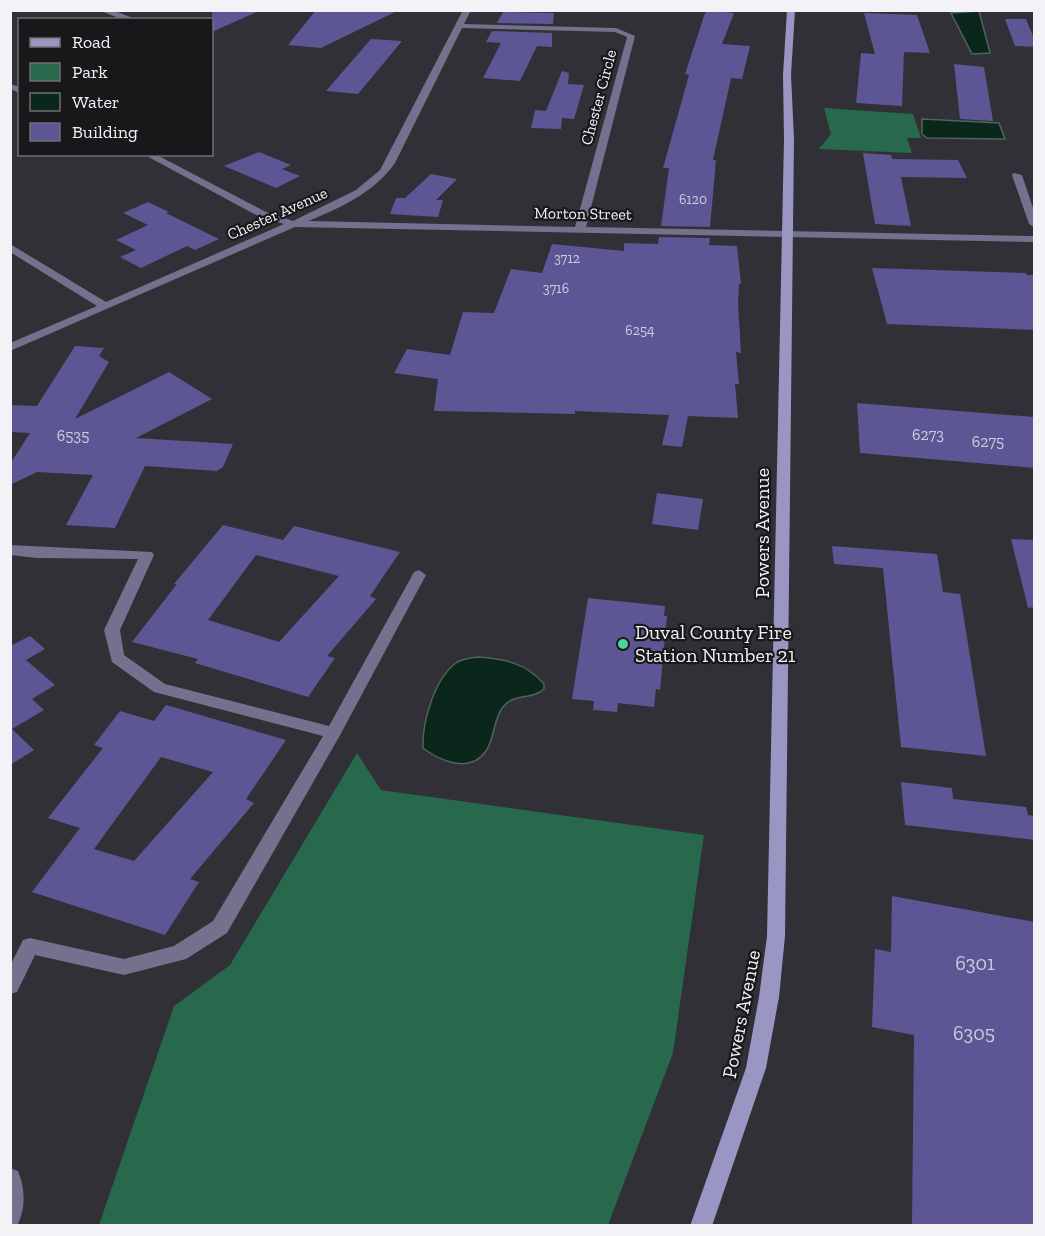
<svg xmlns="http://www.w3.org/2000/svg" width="1045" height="1236" font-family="'Zilla Slab',serif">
<rect width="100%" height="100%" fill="#303036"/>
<!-- green -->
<g fill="#28684c">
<path d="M824,108l89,6 8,24h-14l5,15 -93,-4 12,-15z"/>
<path d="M357,753l24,37 323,45 -31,218 -65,172h-509l75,-219 56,-41z"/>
</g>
<!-- water -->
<g fill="#0b261a" stroke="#50635c" stroke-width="1.5">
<path d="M979,11l11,42 -18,1 -21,-41z"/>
<path d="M922,119l77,4 6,16 -78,-1 -5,-4z"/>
<path d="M478,657c27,2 48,6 66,27v5c-11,11 -31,4 -41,18 -10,12 -8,31 -17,44 -16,23 -46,10 -63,-3 -1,-25 11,-69 33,-85 5,-4 15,-5 22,-6z"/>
</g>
<!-- building -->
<g fill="#5d5694" fill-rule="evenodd">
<path d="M212,10h49l-49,22z"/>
<path d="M316,10h83l-78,38 -33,-3z"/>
<path d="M706,10l28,3 -12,31 28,2 -8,33 -11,-1 -18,82h3l-6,67 -49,-1 8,-58h-6l26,-93 -4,-1z"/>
<path d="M503,12l51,1 -1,11 -56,-1z"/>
<path d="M864,13l53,2 13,38 -26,-1 -2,54 -46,-3 5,-50 14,1z"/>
<path d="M1005,19h21l9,22v6l-20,-1z"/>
<path d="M492,31l60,2v14l-15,-1 -17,35 -37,-3 18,-35 -15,-1z"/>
<path d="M371,39l31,2 -44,53 -32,-3z"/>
<path d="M954,64l30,3 9,54 -33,-2z"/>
<path d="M562,71l7,2 -1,11 16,1 -10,34 -12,-1 -1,11 -30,-1 4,-18 11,1z"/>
<path d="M259,152l32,13 -9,4 18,7 -24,12 -52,-22z"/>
<path d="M863,153l28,2 1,4 66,1 9,18 -66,-1 10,49 -36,-2z"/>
<path d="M431,174l26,5 -21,21h7l-5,17 -48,-3 6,-16h9z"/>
<path d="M148,202l21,10 -3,1 53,26 -24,11 -8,-4 -46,22 -21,-11 16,-7 -20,-10 32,-15 -25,-12z"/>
<path d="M659,237l51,1 -1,7 28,1 4,38h-2l-1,20 3,49 -5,-1 3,32h-4l3,34 -50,-2 -6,31 -20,-2 7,-30 -94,-4v3l-141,-3 4,-32 -44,-6 13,-24 43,6 13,-43 31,1 17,-44 31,4 10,-29 72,7v-8l34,1z"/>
<path d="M872,268l154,5 1,2h8v55l-148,-6z"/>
<path d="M75,346l29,2 -5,8 10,6 -34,57 94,-47 43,27 -76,39 97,6 -10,23 -6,4 -72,-5 -30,62 -49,-3 27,-50 -56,-3 -27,13v-21l20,-31 -20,-1v-27l27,1z"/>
<path d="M857,403l178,14v51l-175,-15z"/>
<path d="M657,493l46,6 -5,31 -46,-6z"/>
<path d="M223,525l60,15 11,-14 106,26 -30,44 6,3 -49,57 8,2 -27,39 -113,-34 3,-4 -66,-17 45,-58h-3zM256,555l83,21 -60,66 -71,-22z"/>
<path d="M1011,539l24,1v67l-7,1z"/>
<path d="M832,546l105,8 6,38 17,2 26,162 -85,-9 -18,-179 -49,-4z"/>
<path d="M588,598l77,8 -1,10h3l-7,74 -4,-1 -2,18 -36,-4 -1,9 -24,-2 1,-9 -22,-2z"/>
<path d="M30,636l15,13 -19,11 29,25 -23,14 12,11 -32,19 22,21 -24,15v-119z"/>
<path d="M166,705l120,35 -40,59 8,4 -64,76 9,3 -34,53 -133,-43 48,-64 -32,-10 55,-70 -9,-3 26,-34 34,10zM161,757l52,15 -79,89 -40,-12z"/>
<path d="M901,782l51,6 1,11 73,8 2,8 7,1v24l-130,-15z"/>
<path d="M892,896l143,26v304h-123l2,-191 -42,-8 3,-78 16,3z"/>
</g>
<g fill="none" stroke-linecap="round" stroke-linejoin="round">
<!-- street -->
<g fill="#73718e" fill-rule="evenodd">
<path d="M98,10h14l26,10h-14z"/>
<path d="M463,10h8l-7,14 152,4 19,8 -49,191 448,9v6l-739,-15 -285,124v-8l87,-37 -87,-54v-8l96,58 178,-78 -26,-8 -115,-62h12l111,58 27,9 63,-31 24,-20zM462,28l153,4 12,5 -52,190 -266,-6c32,-14 65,-28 86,-58z"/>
<path d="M10,84l10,3v6l-10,-4z"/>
<path d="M1014,173l8,2 12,36v16l-5,-3 -17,-49z"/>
<path d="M10,545l142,7 2,3 -34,75 4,25 41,29 164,42 85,-154 5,-2 7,5 -87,162 -112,196 -41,26 -62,16 -89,-20 -18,37 -7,2v-28l13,-26 7,-2 94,21 50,-13 39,-25 110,-185 -169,-44 -42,-30 -8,-32 34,-71 -101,-1 -27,-3z"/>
<path d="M10,1168l8,3c7,17 8,36 0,53l-8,2z"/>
</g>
<!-- secondary -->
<path fill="#9996c3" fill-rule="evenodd" d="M787,10h8l-4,65 3,64 -9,797 -6,61 -13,71 -54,158h-22l56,-158 13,-71 8,-61 17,-797 -1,-64z"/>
</g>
<!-- markers -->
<circle fill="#4bd49b" stroke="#18181b" stroke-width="2" cx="623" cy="644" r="6"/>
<g text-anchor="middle" stroke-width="4.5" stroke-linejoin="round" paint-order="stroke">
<!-- far-number labels -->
<g font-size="14" fill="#cdcbde">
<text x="693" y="204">6120</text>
<text x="567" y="263">3712</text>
<text x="556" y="293">3716</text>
<text x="640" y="335">6254</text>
</g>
<!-- far-street labels -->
<g font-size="16" fill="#f2f2f7" stroke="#18181b">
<text transform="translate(598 97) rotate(-75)" y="6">Chester Circle</text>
<text transform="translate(277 213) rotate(-24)" y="6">Chester Avenue</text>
<text transform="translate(583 213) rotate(1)" y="6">Morton Street</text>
</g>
<!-- number labels -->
<g font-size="16" fill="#cdcbde">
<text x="928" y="440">6273</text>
<text x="73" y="441">6535</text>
<text x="988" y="447">6275</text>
</g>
<!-- street labels -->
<g font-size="20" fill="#f2f2f7" stroke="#18181b">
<text transform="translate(762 533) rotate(-90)" y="7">Powers Avenue</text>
<text transform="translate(741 1014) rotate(-79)" y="7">Powers Avenue</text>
</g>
<!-- poi labels -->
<g font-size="20" fill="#f2f2f7" stroke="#18181b" text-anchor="start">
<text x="635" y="639">Duval County Fire<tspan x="635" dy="23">Station Number 21</tspan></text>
</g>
<!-- near-number labels -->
<g font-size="20" fill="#cdcbde">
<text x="975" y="970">6301</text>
<text x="974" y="1040">6305</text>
</g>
</g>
<!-- border -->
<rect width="1045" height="1236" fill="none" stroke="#f2f2f7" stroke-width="24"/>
<!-- legend -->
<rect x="18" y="18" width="195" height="138" fill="#18181b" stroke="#6f6f73" stroke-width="1.5"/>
<rect x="30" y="38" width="30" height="9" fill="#9996c3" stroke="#6f6f73" stroke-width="1.5"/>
<text x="72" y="48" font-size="18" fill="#f2f2f7">Road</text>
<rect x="30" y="63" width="30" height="18" fill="#28684c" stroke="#6f6f73" stroke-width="1.5"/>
<text x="72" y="78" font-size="18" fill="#f2f2f7">Park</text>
<rect x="30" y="93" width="30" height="18" fill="#0b261a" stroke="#6f6f73" stroke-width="1.5"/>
<text x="72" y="108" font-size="18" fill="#f2f2f7">Water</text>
<rect x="30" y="123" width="30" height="18" fill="#5d5694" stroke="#6f6f73" stroke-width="1.5"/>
<text x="72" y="138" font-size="18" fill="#f2f2f7">Building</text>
</svg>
